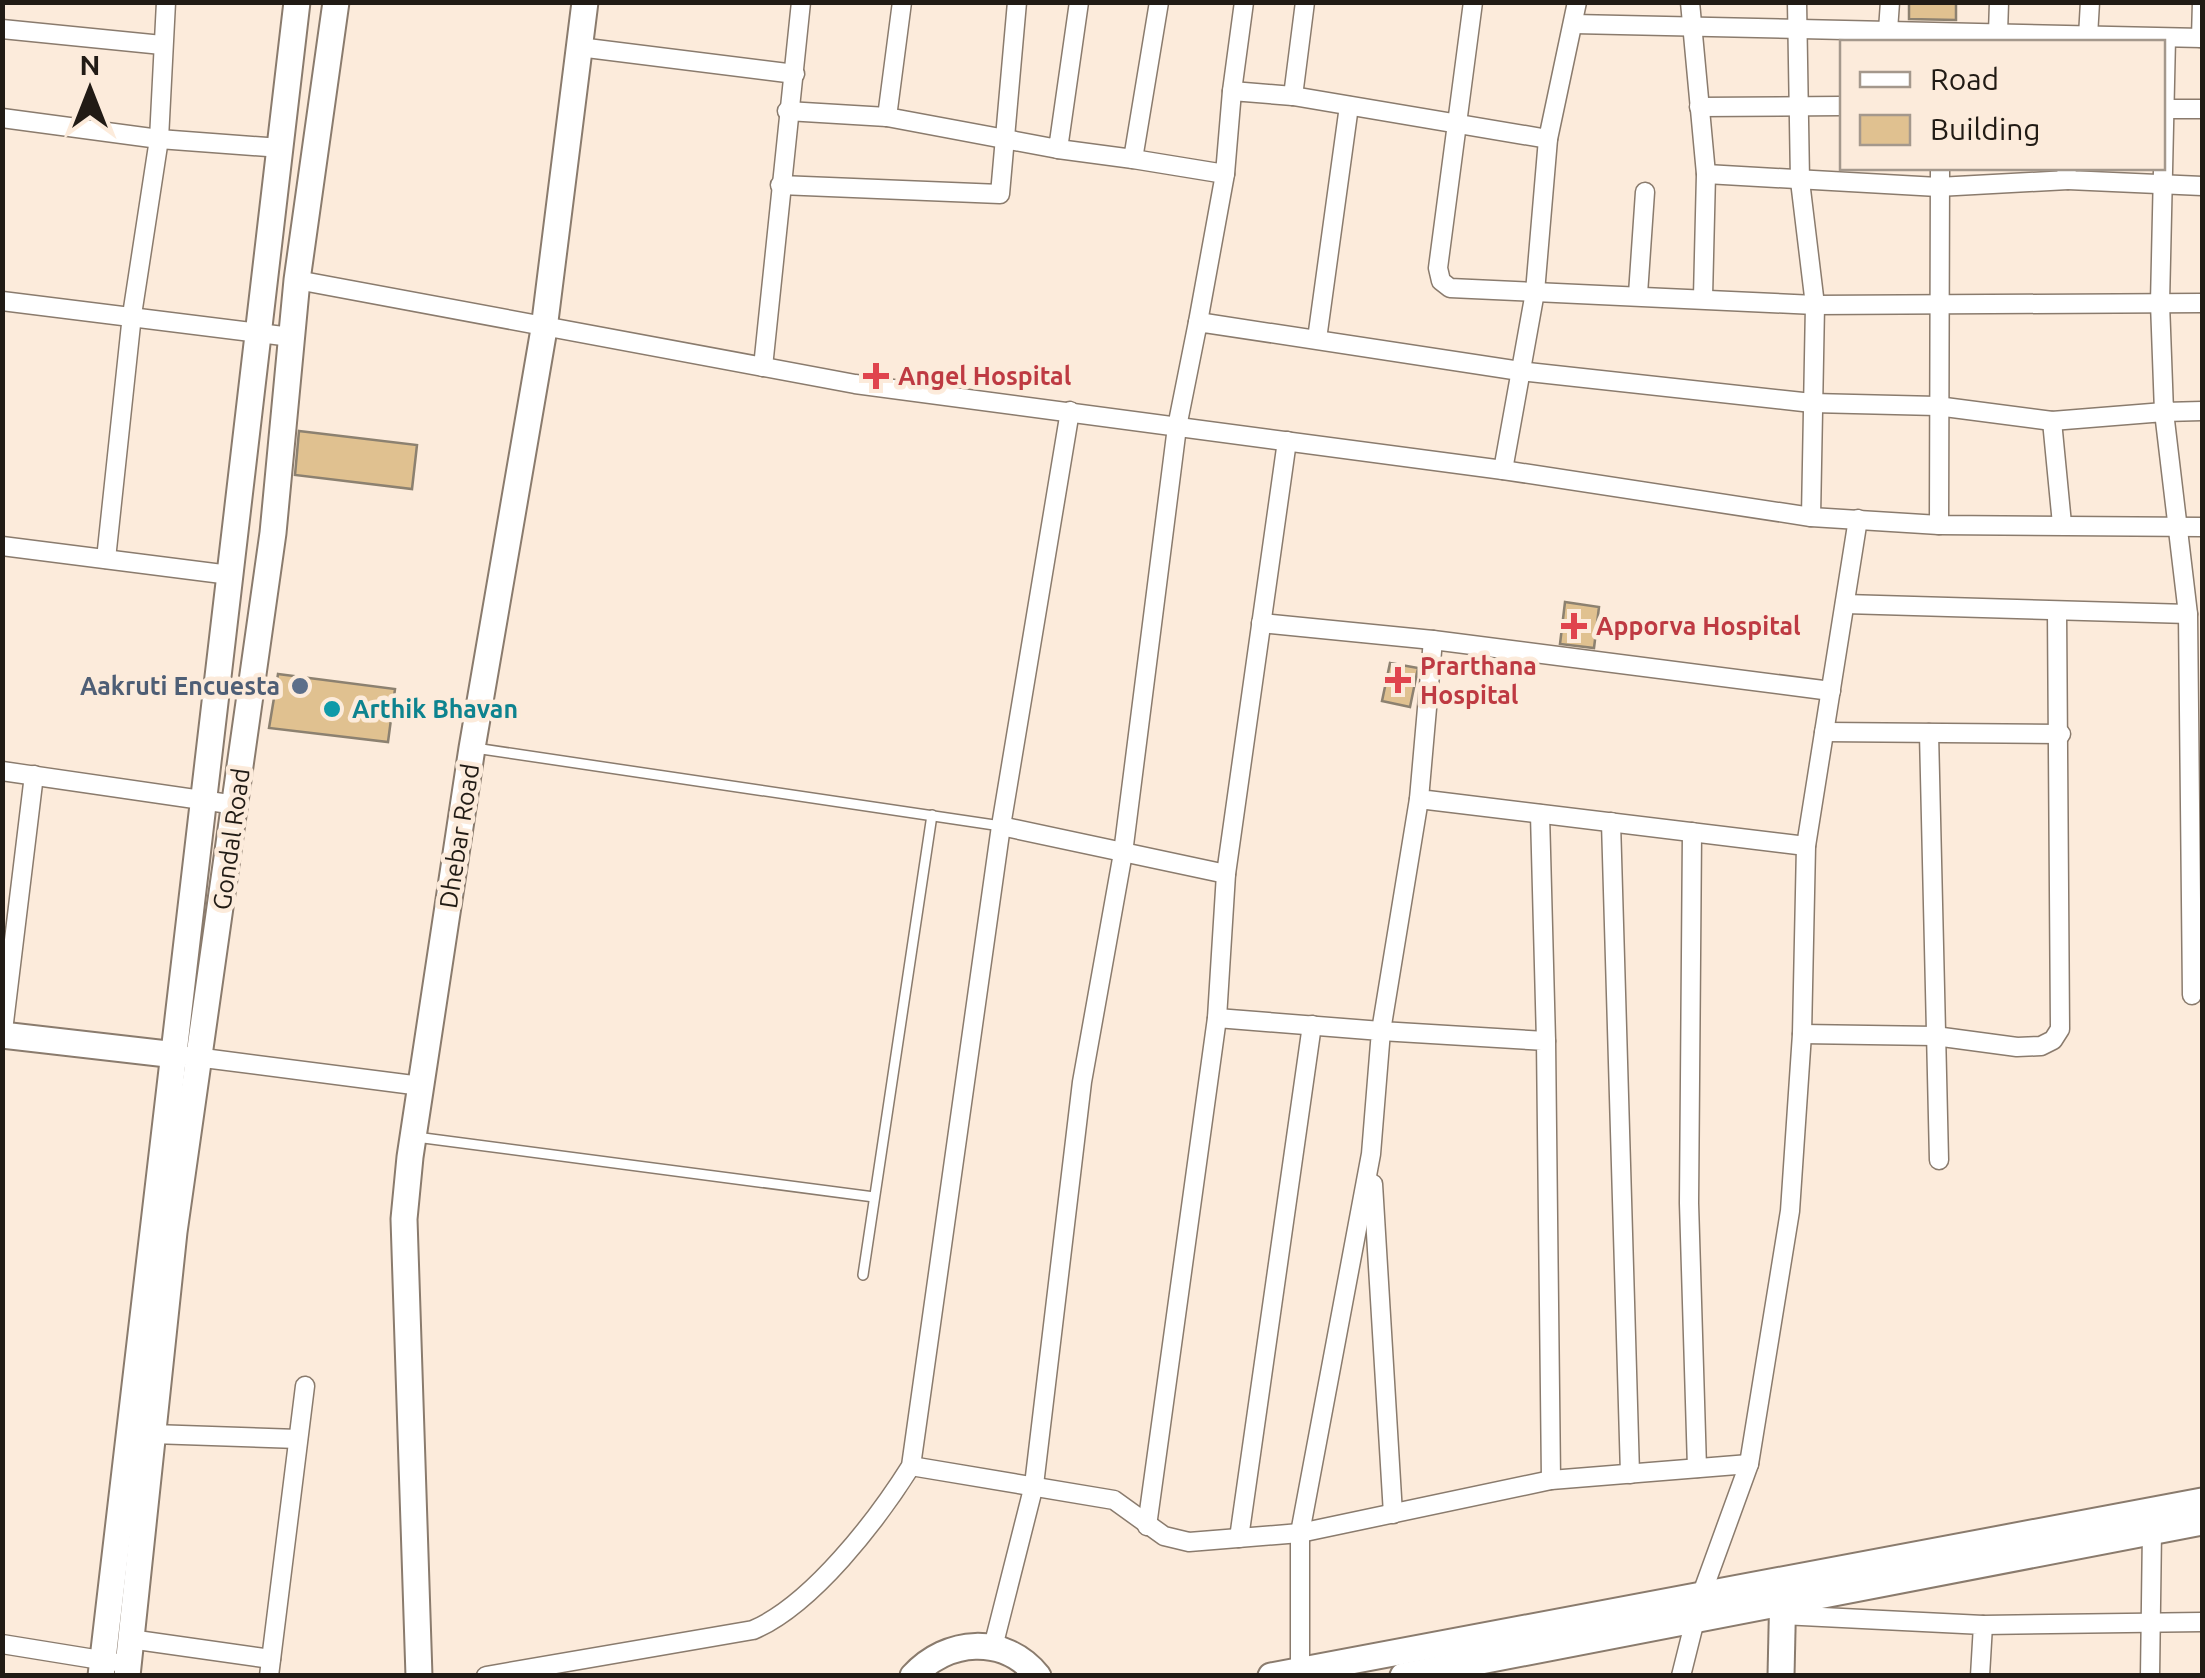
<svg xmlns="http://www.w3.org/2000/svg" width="2205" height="1678" font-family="Ubuntu,sans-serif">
<rect width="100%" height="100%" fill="#fcebdb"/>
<!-- building -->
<g fill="#e0c190" stroke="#8c8170" stroke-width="2.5">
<path d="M1909,2h47v18l-47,-1z"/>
<path d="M299,431l118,14 -5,44 -117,-14z"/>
<path d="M1565,602l34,5 -5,41 -34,-4z"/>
<path d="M1390,663l28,5 -8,39 -28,-6z"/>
<path d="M278,674l117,15 -7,53 -119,-14z"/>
</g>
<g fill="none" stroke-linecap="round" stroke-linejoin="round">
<!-- lane casing -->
<g stroke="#8a7b6d" stroke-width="12">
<g id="lane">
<path d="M475,748l526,78"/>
<path d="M416,1137l458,60"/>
<path d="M863,1275l69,-460"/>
</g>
</g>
<!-- street casing -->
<g stroke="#8a7b6d" stroke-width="21">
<g id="street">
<path d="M1473,2l-35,266 3,13 9,7 365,17 387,-2"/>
<path d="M1690,2l16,172 -3,123"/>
<path d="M1797,2l3,179 15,124 -4,212"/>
<path d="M1574,24l628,14"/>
<path d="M2,29l160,16"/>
<path d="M1888,30l2,-28"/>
<path d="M1998,33l1,-31"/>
<path d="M2088,36l2,-34"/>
<path d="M2166,38l-6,265 4,109 38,-1"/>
<path d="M2201,38l1,-36"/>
<path d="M579,47l216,27"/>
<path d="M1232,91l12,-89"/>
<path d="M1293,96l12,-94"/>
<path d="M1699,107l143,-1"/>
<path d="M2162,109h40"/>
<path d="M787,111l100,6 171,32 21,-147"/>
<path d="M887,117l15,-115"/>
<path d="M2,118l157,21 122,9"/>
<path d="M1058,149l75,10 26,-157"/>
<path d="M1133,159l92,15 7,-83 61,5 255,43"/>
<path d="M2066,168l2,12 134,6"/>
<path d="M1706,174l232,13 130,-7"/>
<path d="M780,185l220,9 17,-192"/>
<path d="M297,280l558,104 648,86 308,47 128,8 263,2"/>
<path d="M1638,294l7,-102"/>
<path d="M2,301l289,36"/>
<path d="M1198,322l27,-148"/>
<path d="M1317,339l32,-233"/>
<path d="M763,367l38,-365"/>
<path d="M2052,421l10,103"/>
<path d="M1503,470l32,-178 13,-153 29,-137"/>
<path d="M1939,525l1,-357"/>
<path d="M2,546l228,29"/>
<path d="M106,559l26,-244 27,-176 7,-137"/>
<path d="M2188,614l4,381"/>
<path d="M1261,623l172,17 398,51"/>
<path d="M1433,640l-14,159 387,47"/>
<path d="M1824,732l237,2"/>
<path d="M1929,733l10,427"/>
<path d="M2,771l234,34"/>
<path d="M1419,799l-38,232 165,10 5,439"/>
<path d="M1540,814l6,227"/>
<path d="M1611,822l19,652"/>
<path d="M1001,826l225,48"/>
<path d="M1692,832l-3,371 8,265"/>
<path d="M1217,1018l164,13 -10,123 -71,379v143"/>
<path d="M1802,1034l133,2 82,11 24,-1 12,-6 7,-11 -3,-418"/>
<path d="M2,1039l32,-264"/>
<path d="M188,1056l233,30"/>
<path d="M1373,1184l20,330"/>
<path d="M152,1434l146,5"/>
<path d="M911,1466l203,34 50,36 25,6 111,-9 251,-53 198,-16"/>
<path d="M1147,1526l70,-508 9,-144 61,-433"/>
<path d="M1239,1538l73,-513"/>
<path d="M1782,1615l201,10 -3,51"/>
<path d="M1983,1625l219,-3"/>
<path d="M130,1639l141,20"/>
<path d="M2,1644l111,18"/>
<path d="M993,1647l41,-162 48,-403 41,-229 54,-426 21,-105 322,49 292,32 125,3 115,15 112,-9 24,202 -343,-10"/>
<path d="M269,1676l36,-290"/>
<path d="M486,1676l267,-46c59,-25 124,-110 158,-164l90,-640 69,-415"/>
<path d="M1681,1676l20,-80 48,-132 41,-253 12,-177 4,-188 52,-327"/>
<path d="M2150,1676l2,-146"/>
</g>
</g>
<!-- secondary casing -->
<g stroke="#8a7b6d" stroke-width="29">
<g id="secondary">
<path d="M2,1035l174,20"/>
<path d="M101,1676l196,-1674"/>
<path d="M127,1676l47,-444 99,-699 24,-253 39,-278"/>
<path d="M419,1676l-15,-457 6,-62 62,-409 72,-419 41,-327"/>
<path d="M913,1676c34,-37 91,-42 125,0"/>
<path d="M1271,1676l931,-175"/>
<path d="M1403,1676l799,-154"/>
<path d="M1781,1676l2,-91"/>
</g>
</g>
<!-- lane -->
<use href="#lane" stroke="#fff" stroke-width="9"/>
<!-- street -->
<use href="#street" stroke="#fff" stroke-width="18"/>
<!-- secondary -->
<use href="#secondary" stroke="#fff" stroke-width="25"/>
</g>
<!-- markers -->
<g fill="#e0444e" stroke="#fcebdb" stroke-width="4">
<path d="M871 361h10v10h10v10h-10v10h-10v-10h-10v-10h10z"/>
<path d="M1569 611h10v10h10v10h-10v10h-10v-10h-10v-10h10z"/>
<path d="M1393 665h10v10h10v10h-10v10h-10v-10h-10v-10h10z"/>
</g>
<circle fill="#5c6f8a" stroke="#fcebdb" stroke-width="4" cx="300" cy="686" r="10"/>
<circle fill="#0f9aa8" stroke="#fcebdb" stroke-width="4" cx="332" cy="709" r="10"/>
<g text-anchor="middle" stroke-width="9" stroke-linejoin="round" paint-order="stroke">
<!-- health labels -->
<g font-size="25" font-weight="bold" fill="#be3a42" stroke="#fcebdb" text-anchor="start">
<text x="898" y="385">Angel Hospital</text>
<text x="1596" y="635">Apporva Hospital</text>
<text x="1420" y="675">Prarthana<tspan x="1420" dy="29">Hospital</tspan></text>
</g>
<!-- service labels -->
<g font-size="25" font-weight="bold" fill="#4e5e75" stroke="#fcebdb" text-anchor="end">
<text x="280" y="695">Aakruti Encuesta</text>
</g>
<!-- culture labels -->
<g font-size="25" font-weight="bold" fill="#0d838f" stroke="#fcebdb" text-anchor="start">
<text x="352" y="718">Arthik Bhavan</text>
</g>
<!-- street labels -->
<g font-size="25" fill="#211b15" stroke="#fcebdb">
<text transform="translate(459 836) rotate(-81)" y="9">Dhebar Road</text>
<text transform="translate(231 839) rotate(-82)" y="9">Gondal Road</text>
</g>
</g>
<!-- border -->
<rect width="2205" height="1678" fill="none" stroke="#211b15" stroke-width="10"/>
<!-- legend -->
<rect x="1840" y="40" width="325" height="130" fill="#fcebdb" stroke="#a4988c" stroke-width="2.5"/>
<rect x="1860" y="72" width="50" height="15" fill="#ffffff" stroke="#a4988c" stroke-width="2.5"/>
<text x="1930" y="90" font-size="30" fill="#211b15">Road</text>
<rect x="1860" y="115" width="50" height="30" fill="#e0c190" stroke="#a4988c" stroke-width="2.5"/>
<text x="1930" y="140" font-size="30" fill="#211b15">Building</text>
<!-- north arrow -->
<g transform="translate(90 90)" stroke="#fcebdb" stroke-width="8" paint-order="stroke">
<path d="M0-8L18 38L0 25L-18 38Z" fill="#211b15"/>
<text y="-15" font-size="28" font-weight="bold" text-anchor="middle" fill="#211b15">N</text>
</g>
</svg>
